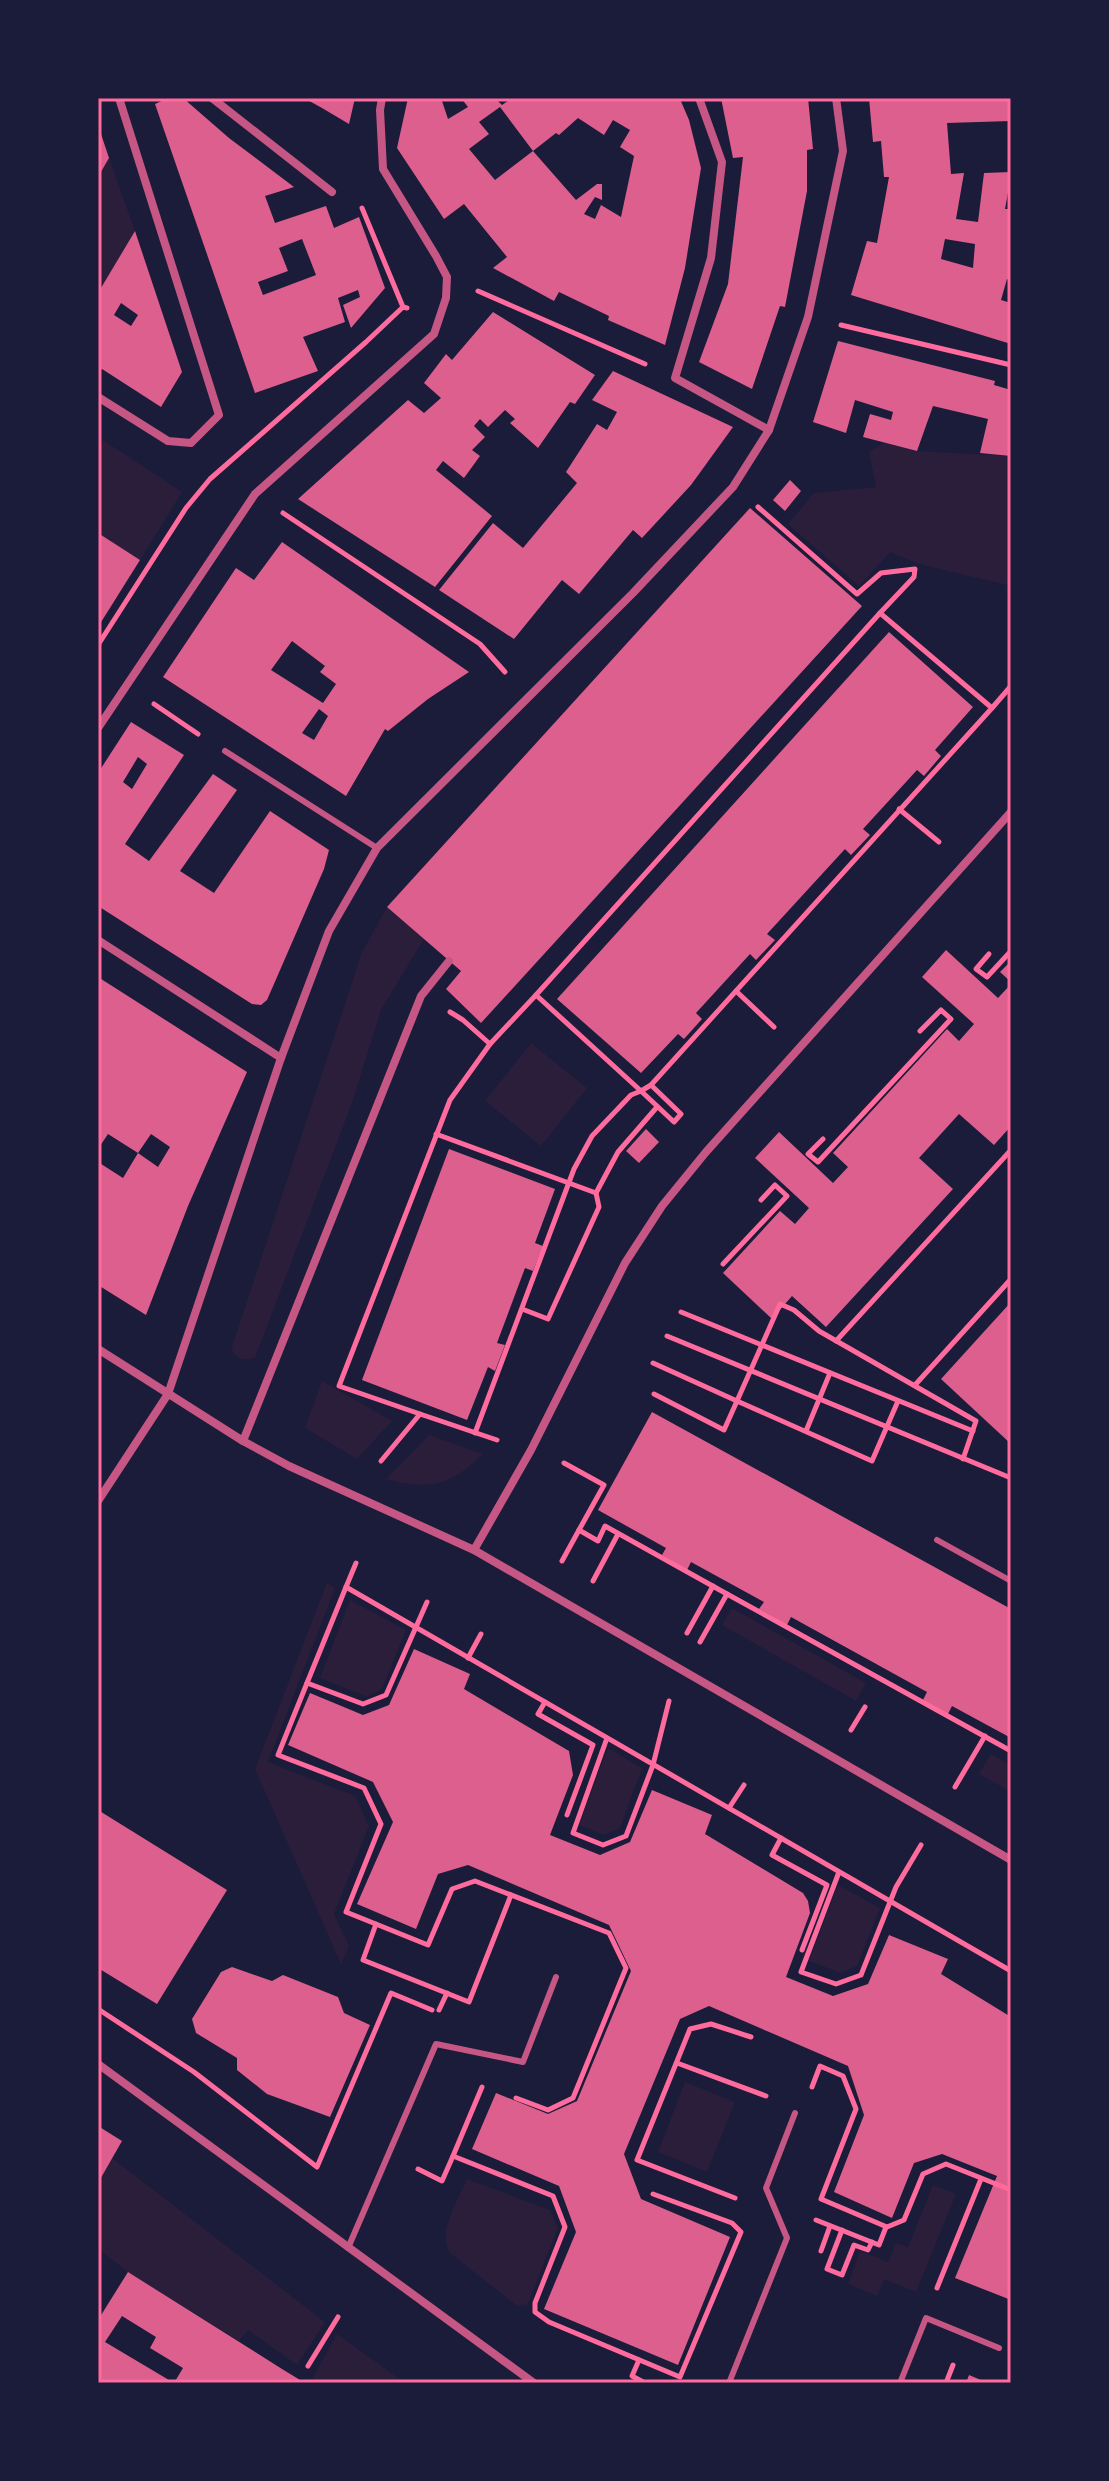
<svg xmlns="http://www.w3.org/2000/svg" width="1109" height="2481" font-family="Commissioner,sans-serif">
<rect width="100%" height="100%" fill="#1b1b3a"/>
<!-- green -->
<g fill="#2a1e3b">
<path d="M109,158l26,73 -37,62v-116z"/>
<path d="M103,440l79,52 -42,68 -42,-27v-86z"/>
<path d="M884,443l33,8 94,5v130l-92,-22 -29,-12 -31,34 -71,-62 26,-31 62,-6 -7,-35z"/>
<path d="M387,907l37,32 -43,71 -29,93 -97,255c-12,3 -17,1 -24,-8l131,-398z"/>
<path d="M531,1043l56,45 -46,58 -56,-45z"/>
<path d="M322,1381l70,40 -35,38 -52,-31z"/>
<path d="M429,1435l54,19c-31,31 -54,37 -97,25z"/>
<path d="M327,1583l8,5 -67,174 87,34 14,30 -35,88 15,32 -8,18 -86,-195z"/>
<path d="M350,1600l56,30 -24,59 -15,8 -47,-19z"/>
<path d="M732,1608l134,75 -10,18 -134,-76z"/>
<path d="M608,1748l34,20 -22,60 -16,7 -25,-10z"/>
<path d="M991,1754l20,11v27l-32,-18z"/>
<path d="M838,1885l42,23 -23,58 -16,7 -32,-12z"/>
<path d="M685,2082l50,20 -28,70 -49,-20z"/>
<path d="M112,2158l213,164 -28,43 -49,-35 -9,11 -111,-69 -30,-23v-66z"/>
<path d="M467,2179l83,31 8,18 -31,78 -11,-1 -66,-52c-13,-21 8,-53 17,-74z"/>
<path d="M933,2185l23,9 -40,98 -32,-13 -7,17 -29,-12 12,-33 28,11 8,-19 12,4z"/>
<path d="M337,2334l68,49h-95z"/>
</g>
<!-- building -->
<g fill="#dd5f8e" fill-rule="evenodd">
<path d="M168,98h15l46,40 65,49 -29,9 10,27 51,-17 8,22 25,-11 26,71 -34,40 -8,-23 17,-8 -2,-7 -20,8 7,24 -42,15 15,34 -63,22 -100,-289zM302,239l14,36 -53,20 -5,-13 30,-11 -9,-23z"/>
<path d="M304,98h51l-6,26 -27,-16z"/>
<path d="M408,98h41l-7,3 6,18 20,-12 -7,-9h34l7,7 10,-7 168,1 9,21 12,48 -16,100 -20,77 -57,-25 1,-4 -50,-24 -5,9 -61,-33 14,-11 -43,-53 -20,15 -47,-71zM500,107l33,44 23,-18 3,2 19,-17 26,17 9,-15 17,10 -10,17 14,9 -13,61 -20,-12 -6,14 -11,-5 11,-17 7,3v-16h-5l-21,16 -43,-49 -38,29 -26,-31 20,-15 -10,-12z"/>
<path d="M721,98h87l5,51 -6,1v41l-22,116 -5,-1 -28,83 -53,-27 29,-78 15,-127 -10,1z"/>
<path d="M869,98h141l1,23 -64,2 4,51 13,-1 -8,46 22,3 6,-49 27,-1v15h-2l-4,22h6v72l-4,-2 -6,21 10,3v41l-160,-49 16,-54 10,2 12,-66h-5l-3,-36 -8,1zM945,239l30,5 -2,24 -32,-9z"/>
<path d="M98,125l11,33 -11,19z"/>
<path d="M135,231l47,141 -21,35 -59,-38 -2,2 -2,-1v-77zM121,303l17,12 -7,11 -17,-11z"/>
<path d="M493,312l102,63 -20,29 -5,-2 -32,46 -28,-25 5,-4 -10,-9 -17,17 -8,-8 -6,7 11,11 -13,13 8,6 -16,22 -21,-17 -7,9 56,46 -57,71 -137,-88 110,-99 16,13 17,-15 -17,-15 22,-29 6,6z"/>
<path d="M838,341l157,40 -1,4 17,5v66l-31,-3 8,-34 -55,-13 -16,45 -54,-14 7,-23 21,6 2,-8 -38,-12 -9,33 -33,-11z"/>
<path d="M613,371l120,56 -42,58 -49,53 -9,-8 -54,64 -17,-14 -48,59 -75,-49 54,-67 30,25 54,-65 -11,-11 31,-48 10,6 10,-18 -25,-12z"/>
<path d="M790,480l11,11 -16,20 -12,-11z"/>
<path d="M750,508l112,98 -381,417 -35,-34 15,-18 -74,-64z"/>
<path d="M98,533l42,27 -42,67z"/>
<path d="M282,542l187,130 -41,27 -40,32 -3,-2 -39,67 -183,-119 73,-109 18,12zM292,641l33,25 -5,6 16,12 -13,19 -52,-33zM319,709l9,7 -14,24 -12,-7z"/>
<path d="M889,632l84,75 -38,43 6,6 -17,20 -7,-6 -54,59 7,6 -19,20 -6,-6 -78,85 8,6 -19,20 -6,-6 -54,59 6,6 -18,20 -6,-5 -37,39 -84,-74z"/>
<path d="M131,722l53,33 -59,89 24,17 64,-87 24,16 -57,81 34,22 56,-82 59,39 -5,19 -57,131 -6,5 -9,-1 -154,-98v-133zM138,757l9,7 -15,25 -9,-7z"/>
<path d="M946,950l52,48 13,-14v142l-17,19 -35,-31 -40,44 34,31 -127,138 -34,-31 -20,23 -49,-46 57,-62 15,13 14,-16 -54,-50 24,-26 54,51 15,-16 -15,-14 114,-124 12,12 15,-17 -52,-47z"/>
<path d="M1011,961v21l-11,-10z"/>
<path d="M98,977l149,95 -59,134 -42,109 -48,-30v-123l25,16 15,-25 20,14 12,-20 -19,-13 -13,19 -30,-19 -10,15z"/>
<path d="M646,1129l13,13 -20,21 -13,-12z"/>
<path d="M449,1149l106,40 -20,54 8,3 -10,25 -8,-3 -28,75 8,2 -10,26 -7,-4 -21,53 -105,-40z"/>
<path d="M1011,1302v142l-70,-65z"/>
<path d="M652,1412l359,197v129l-59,-32 -4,8 -25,-14 4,-8 -136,-75 -4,8 -28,-16 5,-7 -73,-40 -4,8 -25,-15 4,-7 -68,-38z"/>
<path d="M414,1649l56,25 -6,15 105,62 4,24 -23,60 50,20 30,-13 22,-52 60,25 -7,19 98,59 5,8 2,12 -24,64 47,19 35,-12 21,-49 59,24 -7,15 70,43v283l-56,-22 42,-102 -55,-22 -28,9 -22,55 -58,-26 30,-77 -16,-49 -139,-60 -29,13 -56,135 17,45 89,38 -52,128 -134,-56 32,-77 -17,-46 -87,-37 24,-56 52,21 29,-13 54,-130 -22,-46 -141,-60 -30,9 -22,55 -59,-25 36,-82 -20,-40 -85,-37 22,-52 53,22 26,-10z"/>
<path d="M98,1810l129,80 -70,114 -59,-36z"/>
<path d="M232,1967l40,14 11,-6 55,22 6,16 26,12 -40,92 -63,-23 -30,-24v-12l-41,-25 -4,-14 29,-47z"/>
<path d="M98,2126l24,15 -24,42z"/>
<path d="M128,2272l154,97 23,14h-207v-63zM122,2316l34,21 -6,11 33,20 -9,15 -69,-41z"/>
<path d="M969,2375l19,8h-22z"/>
</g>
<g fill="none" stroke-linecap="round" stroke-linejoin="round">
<!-- path -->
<g stroke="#ff6b9d" stroke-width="5">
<path d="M362,208l41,99"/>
<path d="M478,291l167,73"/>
<path d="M841,325l170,40"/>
<path d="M758,507l99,87 24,-21 34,-4 -1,8 -34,36"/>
<path d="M283,513l197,131 25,28"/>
<path d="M880,613l112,95 -341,377 -10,6 -105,-96z"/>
<path d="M98,645l88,-137 24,-29 156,-137 37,-35 4,1"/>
<path d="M154,704l44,30"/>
<path d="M992,708l19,-22"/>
<path d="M899,809l40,33"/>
<path d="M989,954l-13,15 11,8 24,-26"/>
<path d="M736,991l38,36"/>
<path d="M450,1012l13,8 27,24"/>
<path d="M436,1134l160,59"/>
<path d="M823,1139l-15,15 10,8 133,-143 -10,-9 -21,21"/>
<path d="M723,1264l64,-68 -12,-11 -14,15"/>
<path d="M522,1309l26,10 51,-112 -3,-14 22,-41 39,-45"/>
<path d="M681,1312l292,119"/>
<path d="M667,1336l344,142"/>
<path d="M836,1341l175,-191"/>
<path d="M653,1363l84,38 43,-97 14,6 25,21 157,90 -13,38"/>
<path d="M915,1385l96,-106"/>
<path d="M654,1394l70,36 13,-29 135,60 26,-60"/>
<path d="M420,1414l-81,-28 111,-286 40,-56 46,-49"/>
<path d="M806,1431l24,-58"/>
<path d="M475,1433l99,-264 18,-33 39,-41 10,-4 33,31 7,-8 -30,-29"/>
<path d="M381,1461l39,-47 77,26"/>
<path d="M564,1463l40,22 -25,45 19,11 7,-15 122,68"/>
<path d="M562,1561l17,-31"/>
<path d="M356,1563l-10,24 665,384"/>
<path d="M593,1581l25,-47"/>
<path d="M346,1587l-39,96 56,21 23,-9 41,-93"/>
<path d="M687,1633l26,-47"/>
<path d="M700,1642l27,-48 284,157"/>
<path d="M468,1658l13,-24"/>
<path d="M307,1683l-29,72 86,33 17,36 -35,88 82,33 24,-56 23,-8 134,52 17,35 -53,130 -25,12 -32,-12"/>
<path d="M545,1702l-7,12 55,31 -26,70"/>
<path d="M851,1730l14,-23"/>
<path d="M607,1738l-34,95 30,12 23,-9 27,-71 16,-64"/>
<path d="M955,1787l30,-51"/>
<path d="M729,1808l15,-23"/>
<path d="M781,1838l-9,17 55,30 -25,65"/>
<path d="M839,1872l-38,100 35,12 25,-9 35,-88 25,-42"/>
<path d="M376,1924l-13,36 106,42 42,-107"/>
<path d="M98,2009l96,63 123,95 74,-174 41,17"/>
<path d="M439,2010l8,-17"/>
<path d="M677,2063l89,33"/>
<path d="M482,2087l-29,69 100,40 12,31 -30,76v9l14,10 131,55 61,-145 -9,-9 -79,-29"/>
<path d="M812,2087l8,-21 23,10 13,33 -35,90 66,28 17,-7 19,-46 23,-10 65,26"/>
<path d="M418,2169l24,12 11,-25"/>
<path d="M735,2198l-98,-38 53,-131 21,-5 40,13"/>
<path d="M816,2220l63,25 7,-18"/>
<path d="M842,2230l-15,39 15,6 12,-30 14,5 4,-8"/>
<path d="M821,2251l9,-25"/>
<path d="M937,2288l44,-109"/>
<path d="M639,2360l-7,16 13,7"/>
<path d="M308,2366l30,-49"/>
<path d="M946,2383l7,-18"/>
</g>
<!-- service -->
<g stroke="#c65784" stroke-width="6">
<path d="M225,751l152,97"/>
<path d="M937,1540l74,41"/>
<path d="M348,2248l88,-204 87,18 33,-85"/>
<path d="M729,2383l58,-145 -21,-50 29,-75"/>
<path d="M900,2383l26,-65 73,30"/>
</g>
<!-- minor -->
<g stroke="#c65784" stroke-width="8">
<path d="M212,98l120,94"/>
<path d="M699,98l23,64 -11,96 -36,120 94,52"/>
<path d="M98,397l70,44 23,2 28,-28 -100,-317"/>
<path d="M98,728l157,-234 179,-160 12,-36 1,-21 -11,-21 -53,-87 -3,-59 2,-12"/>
<path d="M98,940l183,118"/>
<path d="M98,1349l145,92 46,25 185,84 537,310"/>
<path d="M243,1441l178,-445 28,-35"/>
<path d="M98,1501l70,-107 113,-336 48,-127 48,-83 256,-255 100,-106 36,-57 39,-113 35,-166 -7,-53"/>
<path d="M474,1550l57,-100 94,-187 37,-57 44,-54 305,-340"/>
<path d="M98,2064l436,319"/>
</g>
</g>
<!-- border -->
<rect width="1109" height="2481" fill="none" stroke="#1b1b3a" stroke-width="200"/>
<rect x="100" y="100" width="909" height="2281" fill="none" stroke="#ff6b9d" stroke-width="3"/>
</svg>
